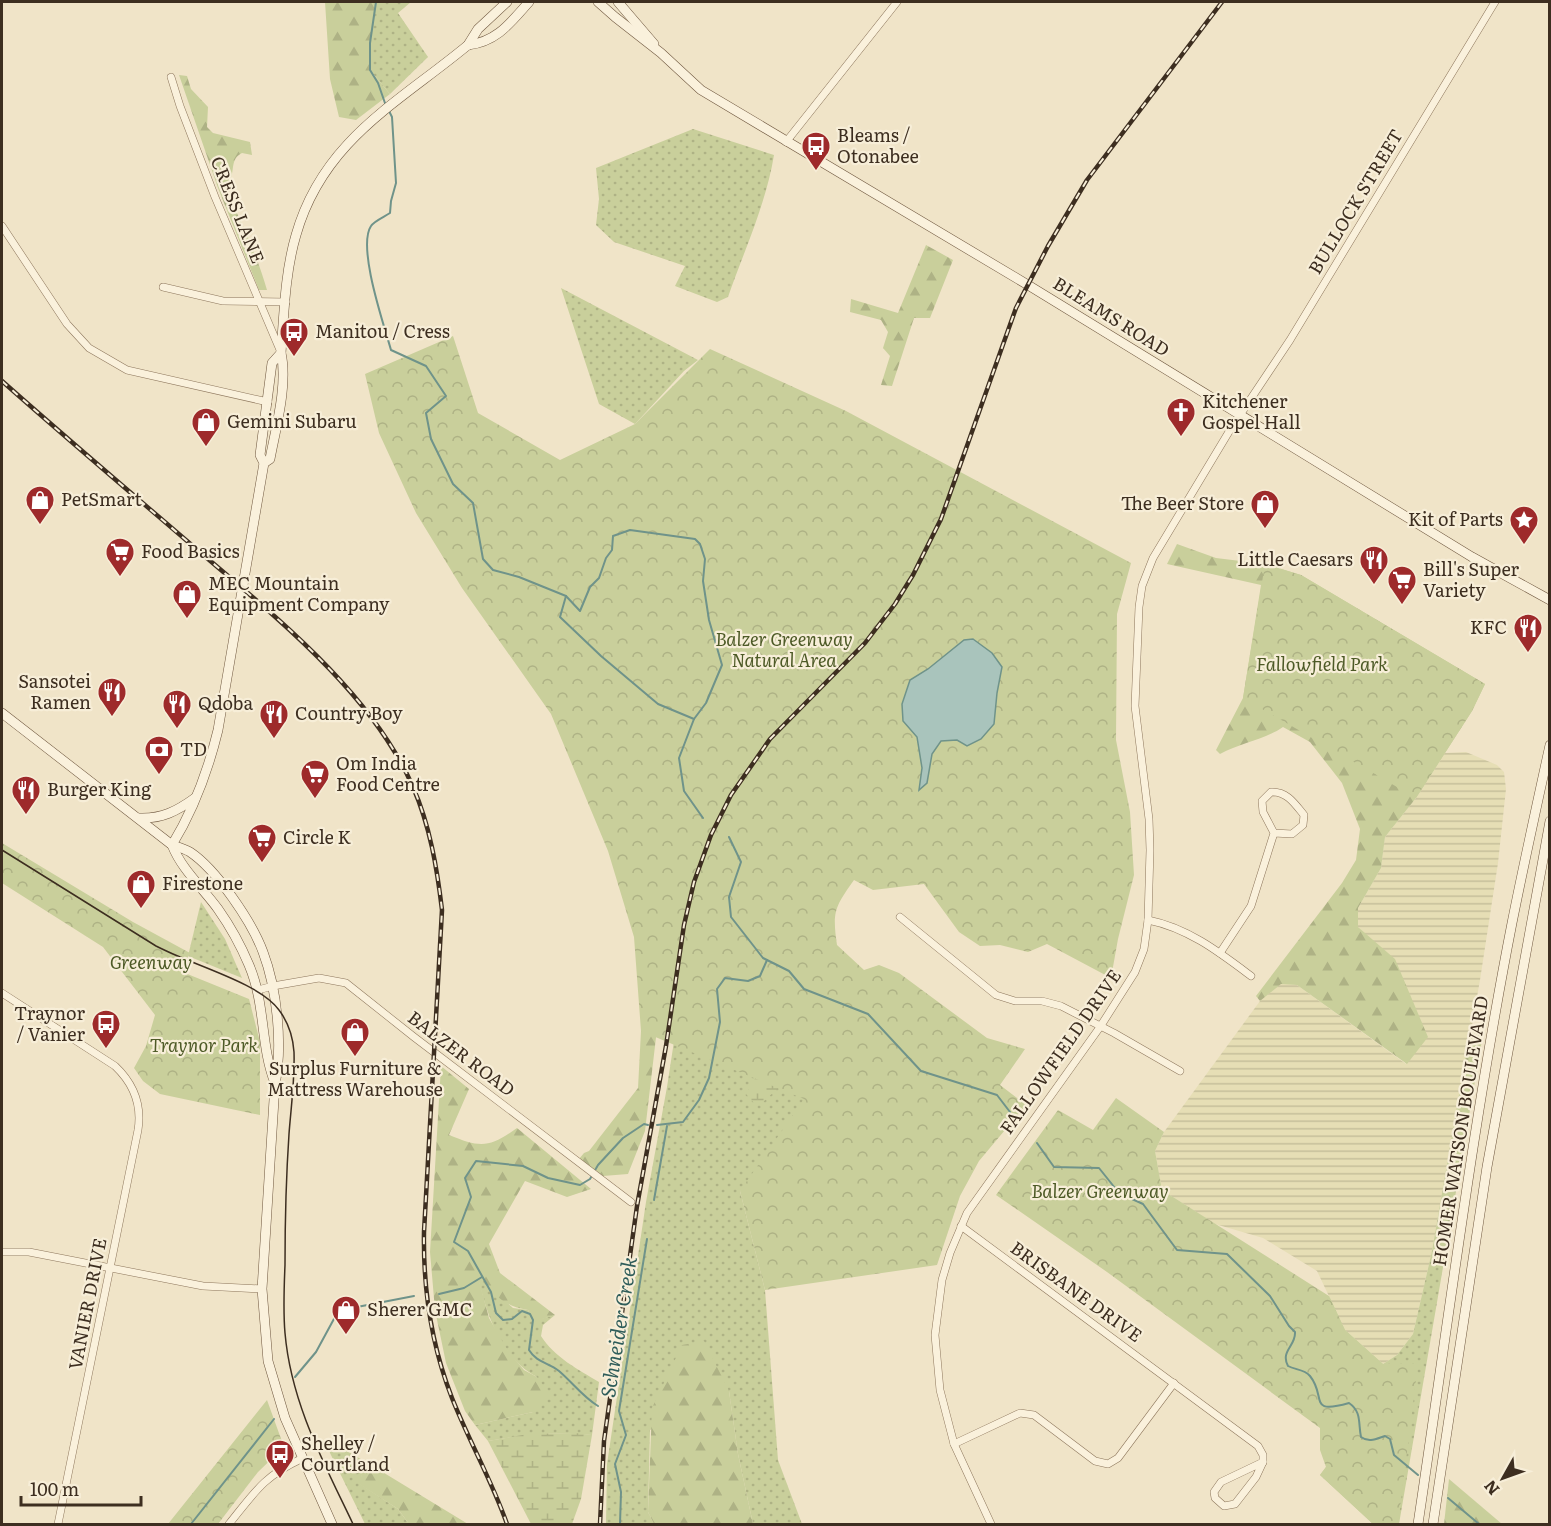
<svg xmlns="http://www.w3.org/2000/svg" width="1551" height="1526" font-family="Literata,serif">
<defs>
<pattern id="farmland-rules" width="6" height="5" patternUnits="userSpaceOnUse" patternTransform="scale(1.5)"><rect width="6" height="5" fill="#e6deb5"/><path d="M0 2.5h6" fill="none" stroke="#c6bf9b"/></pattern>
<pattern id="grass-dots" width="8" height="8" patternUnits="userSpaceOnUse" patternTransform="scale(1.5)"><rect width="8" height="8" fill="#c9cf9b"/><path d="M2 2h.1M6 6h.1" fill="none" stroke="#aeb285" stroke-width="1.8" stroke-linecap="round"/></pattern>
<pattern id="forest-firs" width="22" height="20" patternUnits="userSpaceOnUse" patternTransform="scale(1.5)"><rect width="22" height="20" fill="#c9cf9b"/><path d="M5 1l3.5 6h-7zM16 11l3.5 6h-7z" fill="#aeb285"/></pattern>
<pattern id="wetland-marsh" width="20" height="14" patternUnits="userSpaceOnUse" patternTransform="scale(1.5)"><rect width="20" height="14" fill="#c9cf9b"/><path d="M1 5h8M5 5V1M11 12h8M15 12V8" fill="none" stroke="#aeb285"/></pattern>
<pattern id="park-crowns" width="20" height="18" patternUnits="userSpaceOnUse" patternTransform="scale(1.5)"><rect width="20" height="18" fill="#c9cf9b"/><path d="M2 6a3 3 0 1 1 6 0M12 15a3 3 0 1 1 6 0" fill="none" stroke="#aeb285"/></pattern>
</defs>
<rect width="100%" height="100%" fill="#f0e4c8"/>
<!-- farmland -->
<path fill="url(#farmland-rules)" d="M1466,752l31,13 7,7 2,17 -8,74 -18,117 -48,271 -19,83 -16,21 -14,9 -38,-34 -28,-59 -54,-33 -48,-14 -53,-34 -7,-39 9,-19 96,-131 21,-18 16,2 109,79 -37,-126 -11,-11v-19l23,-40 4,-31 31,-39 29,-45z"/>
<!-- grass -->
<g fill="url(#grass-dots)">
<path d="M376,2h35l-13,11 30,44 -38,37 -20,-24v-27z"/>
<path d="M693,129l81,26c-8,49 -30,96 -46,142l-11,5 -42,-16 10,-20 -71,-24 -18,-17 3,-26 -3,-31z"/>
<path d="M561,288l137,72 -14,11 -49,53 -36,-20z"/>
<path d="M760,836l186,313 -206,42 25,99 13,170 24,64h-49l-15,-70 -9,-63 -79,39 -2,82 6,12h-48l1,-60 39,-262 21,-115 13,-85z"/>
<path d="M201,902l24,37 17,39 -54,-22z"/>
<path d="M1470,1031l13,3 -84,490h-26l-53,-49 6,-8 15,-128 -12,-43 16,34 38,34 14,-9 16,-21 19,-83z"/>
<path d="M477,1275l36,33 15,2 5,11 22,-6 -12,10 -2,11c13,21 38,34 58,46l-7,53c-35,-4 -70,0 -104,6l-13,-16 58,-13 4,-35c-38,-20 -50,-64 -60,-102z"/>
<path d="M340,1447l31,18 -8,5 -3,14 38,25 11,15h-44l-35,-71 -1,-4z"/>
</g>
<!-- forest -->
<g fill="url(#forest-firs)">
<path d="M325,2h51l-6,41v27l20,24 -34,26 -17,-3 -9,-38z"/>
<path d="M179,75l8,1 4,13 17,18 -1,20 6,6 37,9 2,13 -10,-2c-12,6 -7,17 -12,27 -1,4 -4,6 -6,9 18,31 33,67 43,101h-8l-41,-102z"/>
<path d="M926,245l27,15 -23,58h-16l-22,68 -11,-1 9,-29 -7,-8 5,-16 -7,-12 -31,-8 1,-13 47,14z"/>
<path d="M1177,544l39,14 49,6 36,11 184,109 -13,27 -56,87 -31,39 -4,31 -23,40v19l37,32 33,78 -21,27 -110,-79 -16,-1 -21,17 -4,-5 86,-113 14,-23 4,-31 -18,-46 -32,-41 -27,-15c-17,12 -42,16 -63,27l-4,-4 27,-52 18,-113 -94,-21z"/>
<path d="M646,1018l11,11 -12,102 -17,43 -25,2 -24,-17 5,-6 5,-2 49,-63 3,-57z"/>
<path d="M441,1066l28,23 -20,46c32,13 40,13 68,-7l74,61 -24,8 -42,-16 -36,63 11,29 55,42 -22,7 -5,-12c-27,-4 -33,-17 -50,-33l11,41 19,33 16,19 13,7 13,19 -17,16 -58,13 -10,-14 -19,-48 -11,-53 -5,-58z"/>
<path d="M704,1341l25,50 9,63 15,70h-99l-6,-12 4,-104 30,-63z"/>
<path d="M371,1465l97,59h-59l-11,-15 -39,-25 4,-14z"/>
<path d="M1449,1479l53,45h-58z"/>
</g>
<!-- wetland -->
<g fill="url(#wetland-marsh)">
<path d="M767,1058l26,16 -33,31 -6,-2 -8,-9z"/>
<path d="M575,1433l17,2 -11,64 -9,25h-41l-43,-83 40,-7z"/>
</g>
<!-- park -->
<g fill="url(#park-crowns)">
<path d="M453,336l25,77 82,47 75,-36 75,-75 136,62 285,152 -14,51 -1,126 14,72 4,63 -16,64 -7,39 -64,-34 -19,8 -28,-7 -20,1 -21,-14 -35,-48 -51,6 -19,-10c-19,27 -22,31 -17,65l27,25 15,-5 20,8 88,65 38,11 -25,36 26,20 -47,56 -19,35 -23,69 -172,25 -25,-99 64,-92 -163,-68 -7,-94 -26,-86 -57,-137 -89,-126 -46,-75 -37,-80 -14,-59z"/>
<path d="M1265,564l36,11 184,109 -13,27 -56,87 -173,-100z"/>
<path d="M2,843l131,79 57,31 -10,18 69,28 11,43v73l-100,-21 -17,-13 -9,-13 12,-22 9,-31 -52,-68 -101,-64z"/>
<path d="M1116,1098l48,34 -9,19 7,39 167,106 16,34 38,34h35l-20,160h-25l-53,-49 6,-8 -6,-17v-22l-213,-156 -111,-77 62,-85 35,20z"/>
<path d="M267,1400l17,47 -26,25 -40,52h-50z"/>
</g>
<!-- water -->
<path fill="#a9c4bc" stroke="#6f938a" stroke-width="1.5" d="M973,639l19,14 10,14 -5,26 -3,31 -13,15 -14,7 -10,-6 -16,1 -9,13 -5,29 -8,7 3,-22 -5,-31 -14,-16 -1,-17 8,-24 18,-11 36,-29z"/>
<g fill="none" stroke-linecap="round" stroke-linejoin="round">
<!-- stream -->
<g stroke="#6f938a" stroke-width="2">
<path d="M376,2l-6,41v27l8,13 8,23"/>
<path d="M389,111l3,6 4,66 -5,18 -1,12c-6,4 -16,8 -19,13 -14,21 13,99 20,124l35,16 20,30 -20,17 5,26 22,45 20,19 10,56 10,11 26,7 47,19 14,15 10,-24 9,-9 7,-20 6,-8 1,-14 17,-6 65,9 5,5 5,15 -2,22 6,39 13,45 -16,38 -12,16 -15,39 5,33 19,27"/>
<path d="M566,596l-6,21 41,39 57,48 36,15"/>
<path d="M729,837l12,25 -12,35 2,20 32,41 26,13 15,18 64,25 53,57 76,24 13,17"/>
<path d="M657,1125l26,-3 16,-22 10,-22 11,-56 -3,-33 8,-11 23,3 12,-5 7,-16"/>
<path d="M1037,1143l17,24 45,1 20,25 24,11 34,46 50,4 43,42 19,30 6,6c1,14 -15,19 -7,34 7,4 16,3 22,10 17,21 -3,39 39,27 13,9 9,20 12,34 8,6 15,2 24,-1l5,3 4,16 24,20"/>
<path d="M654,1200l13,-74"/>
<path d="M439,1294l25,-6 18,-11"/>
<path d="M295,1377l21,-25 19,-35 22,-10 57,-11"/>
<path d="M598,1406c-15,-9 -25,-23 -39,-35 -11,-9 -22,-8 -30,-21l4,-30 -3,-6 -8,-3 -10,8 -9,1 -7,-7 -5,-21 -23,-41 -14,-9 17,-45 -6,-19 11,-17 47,5 25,12 32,7 10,-6 8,-14 25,-27 21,-14 4,1"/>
<path d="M1448,1498l31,26"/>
<path d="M191,1524l83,-105"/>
<path d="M620,1524l1,-32 -6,-28 11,-29 -7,-24 28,-172"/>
</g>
<!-- minor casing -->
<g stroke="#8d765c" stroke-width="8">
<g id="minor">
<path d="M171,77l9,29 35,91 65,153"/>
<path d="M786,142l111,-140"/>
<path d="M2,226l65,98 22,24 38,22 141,32"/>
<path d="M163,287l60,14 63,1"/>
<path d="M900,917l96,78 19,6h27l19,5 53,27 66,38"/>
<path d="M1148,920c40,8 71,32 103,56"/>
<path d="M1220,953l31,-47 23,-73 -11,-21 -1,-11 9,-9c16,-1 24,12 33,23l-1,10 -11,9 -18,-1"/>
<path d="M258,990l15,-4 46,-8 27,5 68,54 217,165"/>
<path d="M2,993l113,73c19,18 27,39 23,64l-80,394"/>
<path d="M961,1226l297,220 5,9v7"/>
<path d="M2,1252h27l174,34 59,3"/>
<path d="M954,1444l66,-31 14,2 61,46 13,3 10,-6 56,-75"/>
<path d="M1263,1462l-7,15 -21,27 -11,2 -9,-8 -1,-6 7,-10z"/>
<path d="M229,1524c25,-31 35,-48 72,-65"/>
<path d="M991,1524l-37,-80 -14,-54 -5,-55 7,-55 8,-27 17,-40 133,-186 35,-55 9,-23 4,-29 2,-70 -1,-31 -14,-113 4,-99 3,-21 11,-28 77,-128 60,-90 205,-338"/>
</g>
</g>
<!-- secondary casing -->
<g stroke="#6f573f" stroke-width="10">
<g id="secondary">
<path d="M598,2l17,15 46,36 40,37 327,195 444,272 78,43"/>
<path d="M618,2l36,42"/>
<path d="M468,45c29,-3 43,-23 61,-43"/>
<path d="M264,463l6,-4c6,-32 18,-75 11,-106 3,-39 4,-81 15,-118 27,-95 102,-132 172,-190l10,-16 29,-27"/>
<path d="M2,713l170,132c6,2 13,4 18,7 26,17 62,70 73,100 14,37 20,93 12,132l-13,205 6,72 17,57 47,106"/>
<path d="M139,818c23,1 38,-7 56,-20"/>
<path d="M172,845c22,-36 36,-74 46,-115l46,-267 -4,-8 12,-92 9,-10"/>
<path d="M172,845c10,25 30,42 46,64 12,17 23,37 31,56 17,40 11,80 26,118"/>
<path d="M1418,1524c30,-200 55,-402 94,-601 12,-60 25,-119 38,-178"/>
<path d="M1433,1524l54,-357 63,-346"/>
</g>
</g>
<!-- minor -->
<use href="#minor" stroke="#faf1dc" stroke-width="7"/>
<!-- secondary -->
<use href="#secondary" stroke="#faf1dc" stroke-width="9"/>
<!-- tram -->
<path stroke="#3d2e20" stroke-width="1.5" d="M2,850l154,96c33,18 103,36 123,64 9,12 14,27 15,42 1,28 -3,55 -5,82 -3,44 -4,88 -4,131 -1,23 -2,46 0,68 6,70 39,130 68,191"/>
<!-- rail casing -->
<g stroke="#3d2e20" stroke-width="4.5">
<g id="rail">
<path d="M2,381c63,56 128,111 192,166 78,67 177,144 219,240 17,39 24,81 29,123l-18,322c-1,58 7,112 28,166 17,43 40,83 55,126"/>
<path d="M600,1524l4,-83 33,-235 29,-160 18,-121 10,-43 17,-47 20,-40 39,-56 95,-96 30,-39 18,-29 28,-56 75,-211 32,-62 39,-66 135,-178"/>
</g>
</g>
<!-- rail -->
<use href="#rail" stroke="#f7eed8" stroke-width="2" stroke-dasharray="7" stroke-linecap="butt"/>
</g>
<!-- icons -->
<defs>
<g id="bus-pin" transform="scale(1.5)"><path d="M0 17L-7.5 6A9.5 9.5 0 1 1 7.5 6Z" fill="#9e2a2b" stroke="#f7eed8"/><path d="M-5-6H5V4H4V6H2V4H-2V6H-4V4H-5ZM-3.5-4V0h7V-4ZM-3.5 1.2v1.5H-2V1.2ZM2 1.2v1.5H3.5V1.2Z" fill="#fff"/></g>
<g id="church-pin" transform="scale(1.5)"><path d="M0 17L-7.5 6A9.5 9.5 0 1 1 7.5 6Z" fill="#9e2a2b" stroke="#f7eed8"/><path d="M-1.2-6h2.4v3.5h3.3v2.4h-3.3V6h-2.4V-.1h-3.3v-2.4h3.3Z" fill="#fff"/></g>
<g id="shop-pin" transform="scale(1.5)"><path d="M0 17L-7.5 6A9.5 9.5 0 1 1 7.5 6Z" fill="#9e2a2b" stroke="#f7eed8"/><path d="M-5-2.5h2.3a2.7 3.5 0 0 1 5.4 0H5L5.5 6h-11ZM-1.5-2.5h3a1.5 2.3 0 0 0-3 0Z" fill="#fff"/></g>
<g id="sight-pin" transform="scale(1.5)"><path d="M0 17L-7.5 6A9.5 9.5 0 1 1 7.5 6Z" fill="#9e2a2b" stroke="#f7eed8"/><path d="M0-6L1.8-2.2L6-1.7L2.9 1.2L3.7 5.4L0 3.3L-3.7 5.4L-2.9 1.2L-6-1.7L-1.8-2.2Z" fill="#fff"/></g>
<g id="supermarket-pin" transform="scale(1.5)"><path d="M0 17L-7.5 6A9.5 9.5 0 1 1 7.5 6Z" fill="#9e2a2b" stroke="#f7eed8"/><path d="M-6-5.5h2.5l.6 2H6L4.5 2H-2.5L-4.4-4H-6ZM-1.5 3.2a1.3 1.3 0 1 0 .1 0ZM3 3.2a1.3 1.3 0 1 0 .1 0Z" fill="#fff"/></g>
<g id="restaurant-pin" transform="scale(1.5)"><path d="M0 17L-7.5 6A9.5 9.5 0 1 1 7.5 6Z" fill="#9e2a2b" stroke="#f7eed8"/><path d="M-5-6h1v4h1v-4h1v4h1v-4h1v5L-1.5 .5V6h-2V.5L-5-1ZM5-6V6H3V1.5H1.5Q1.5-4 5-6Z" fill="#fff"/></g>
<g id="bank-pin" transform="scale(1.5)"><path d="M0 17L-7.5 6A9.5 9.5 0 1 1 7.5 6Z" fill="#9e2a2b" stroke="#f7eed8"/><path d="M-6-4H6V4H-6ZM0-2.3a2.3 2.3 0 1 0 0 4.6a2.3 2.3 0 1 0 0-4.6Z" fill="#fff"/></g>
</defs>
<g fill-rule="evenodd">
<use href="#bus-pin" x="816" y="146"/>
<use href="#bus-pin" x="294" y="332"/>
<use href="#church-pin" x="1181" y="412"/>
<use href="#shop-pin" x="206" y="422"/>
<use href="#shop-pin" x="40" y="500"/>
<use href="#shop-pin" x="1265" y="504"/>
<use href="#sight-pin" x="1524" y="520"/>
<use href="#supermarket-pin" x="120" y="552"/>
<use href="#restaurant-pin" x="1374" y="560"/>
<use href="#supermarket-pin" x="1402" y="580"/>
<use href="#shop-pin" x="187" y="594"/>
<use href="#restaurant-pin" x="1528" y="628"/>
<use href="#restaurant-pin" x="112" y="692"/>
<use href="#restaurant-pin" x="177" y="704"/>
<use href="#restaurant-pin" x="274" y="714"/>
<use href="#bank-pin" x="159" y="750"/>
<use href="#supermarket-pin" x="315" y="774"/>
<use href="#restaurant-pin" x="26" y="790"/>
<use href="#supermarket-pin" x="262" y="838"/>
<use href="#shop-pin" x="141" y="884"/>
<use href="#bus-pin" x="106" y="1024"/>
<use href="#shop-pin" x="355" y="1032"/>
<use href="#shop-pin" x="346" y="1310"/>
<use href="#bus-pin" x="280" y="1454"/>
</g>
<g text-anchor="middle" stroke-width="4.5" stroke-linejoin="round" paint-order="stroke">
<!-- poi labels -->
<g font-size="18" fill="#3d2e20" stroke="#f7eed8" text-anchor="start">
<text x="837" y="142">Bleams /<tspan x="837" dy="21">Otonabee</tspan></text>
<text x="315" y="338">Manitou / Cress</text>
<text x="1202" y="408">Kitchener<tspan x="1202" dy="21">Gospel Hall</tspan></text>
<text x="227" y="428">Gemini Subaru</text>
<text x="61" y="506">PetSmart</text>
<text x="1244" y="510" text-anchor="end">The Beer Store</text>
<text x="1503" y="526" text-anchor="end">Kit of Parts</text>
<text x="141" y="558">Food Basics</text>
<text x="1353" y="566" text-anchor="end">Little Caesars</text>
<text x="1423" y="576">Bill's Super<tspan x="1423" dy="21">Variety</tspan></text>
<text x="208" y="590">MEC Mountain<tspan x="208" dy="21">Equipment Company</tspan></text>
<text x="1507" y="634" text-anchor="end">KFC</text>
<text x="91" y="688" text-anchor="end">Sansotei<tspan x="91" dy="21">Ramen</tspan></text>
<text x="198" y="710">Qdoba</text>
<text x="295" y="720">Country Boy</text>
<text x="180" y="756">TD</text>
<text x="336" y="770">Om India<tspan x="336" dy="21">Food Centre</tspan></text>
<text x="47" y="796">Burger King</text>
<text x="283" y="844">Circle K</text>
<text x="162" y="890">Firestone</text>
<text x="85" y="1020" text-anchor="end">Traynor<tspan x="85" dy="21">/ Vanier</tspan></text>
<text x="355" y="1075" text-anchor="middle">Surplus Furniture &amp;<tspan x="355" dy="21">Mattress Warehouse</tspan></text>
<text x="367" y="1316">Sherer GMC</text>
<text x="301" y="1450">Shelley /<tspan x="301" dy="21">Courtland</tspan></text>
</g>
<!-- street labels -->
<g font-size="18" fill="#3d2e20" stroke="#f7eed8">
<text transform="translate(1356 202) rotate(-59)" y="6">BULLOCK STREET</text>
<text transform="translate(237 210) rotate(68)" y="6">CRESS LANE</text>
<text transform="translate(1111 317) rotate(32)" y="6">BLEAMS ROAD</text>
<text transform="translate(1061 1052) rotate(-55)" y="6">FALLOWFIELD DRIVE</text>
<text transform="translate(461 1054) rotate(37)" y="6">BALZER ROAD</text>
<text transform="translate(1461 1131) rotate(-81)" y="6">HOMER WATSON BOULEVARD</text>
<text transform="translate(1076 1292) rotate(36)" y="6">BRISBANE DRIVE</text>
<text transform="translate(88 1304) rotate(-79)" y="6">VANIER DRIVE</text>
</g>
<!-- park labels -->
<g font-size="18" font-style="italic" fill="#4d5a26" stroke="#f7eed8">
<text x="784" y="646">Balzer Greenway<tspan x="784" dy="21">Natural Area</tspan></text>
<text x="1322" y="671">Fallowfield Park</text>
<text x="151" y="969">Greenway</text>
<text x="204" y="1052">Traynor Park</text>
<text x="1100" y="1198">Balzer Greenway</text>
</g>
<!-- water labels -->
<g font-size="20" font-style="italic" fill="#2f5d5a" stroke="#f7eed8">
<text transform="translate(619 1327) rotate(-81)" y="7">Schneider Creek</text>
</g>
</g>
<!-- border -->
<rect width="1551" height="1526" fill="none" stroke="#3d2e20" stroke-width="6"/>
<!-- north arrow -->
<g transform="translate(1503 1478) rotate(230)" stroke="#f7eed8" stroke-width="4.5" paint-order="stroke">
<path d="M0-4.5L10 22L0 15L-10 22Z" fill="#3d2e20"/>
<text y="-9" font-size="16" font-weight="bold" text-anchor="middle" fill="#3d2e20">N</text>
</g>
<!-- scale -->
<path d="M21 1496v9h120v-9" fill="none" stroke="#3d2e20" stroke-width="3"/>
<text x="30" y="1496" font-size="18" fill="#3d2e20" stroke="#f7eed8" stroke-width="4.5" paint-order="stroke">100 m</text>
</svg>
